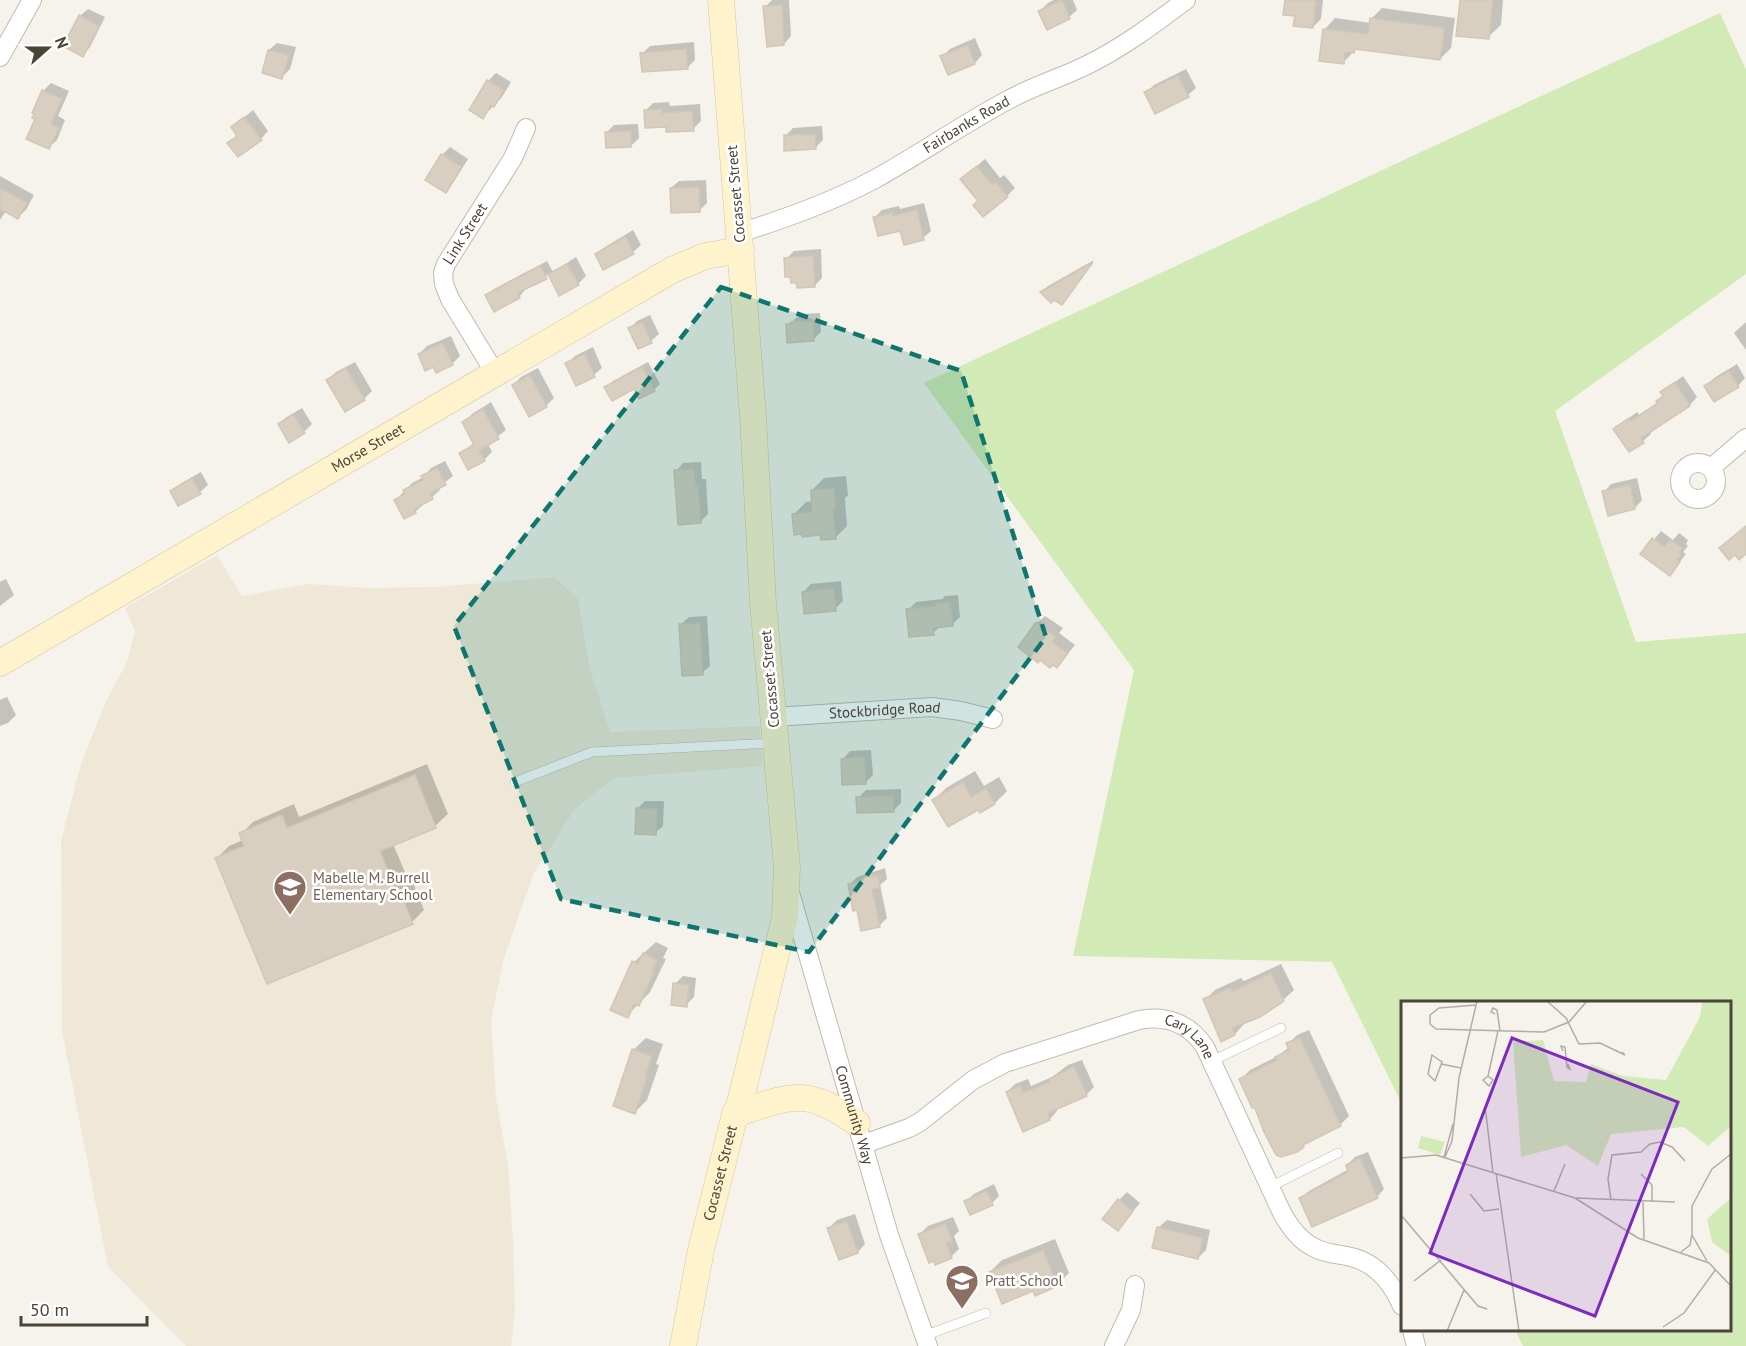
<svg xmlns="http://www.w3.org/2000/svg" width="1746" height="1346" font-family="'PT Sans',sans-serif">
<rect width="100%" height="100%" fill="#f6f3ec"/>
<!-- education -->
<path fill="#efe8d6" d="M217,555l25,41 67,-12 59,4 68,-1 119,-10 23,22 12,70 20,63 149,-6 4,40 -149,12 -40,32 -41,65 -29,83 -13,62 5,78 12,67 5,75 2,72 -4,34h-325l-78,-79 -46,-236 -1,-190 20,-77 25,-63 21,-39 8,-31 -10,-23z"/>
<!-- green -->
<path fill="#d2eab5" d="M1720,13l26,57v204l-191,137 81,231 110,-9v713h-223l-8,-16h215v-328h-328v102l-70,-142 -259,-6 61,-286 -210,-287z"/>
<!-- shadow -->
<g fill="#0003">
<path d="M772,0h17l2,36 -7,8 -19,-37z"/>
<path d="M1054,0h19l4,10 -8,7 -21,11 -8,-17 8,-8z"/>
<path d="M1287,0h36l-2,19 -8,8 -17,-12z"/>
<path d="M1461,0h42l-2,25 -13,12z"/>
<path d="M1382,8l73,10 -4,30 -11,11 -83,-11 -14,15 -18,-34 10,-11 36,5v-4z"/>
<path d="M88,9l17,8 -15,30 -7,8 -3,-39z"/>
<path d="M975,38l7,17 -7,8 -26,10 -7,-16 8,-8z"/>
<path d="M694,42l1,18 -8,8 -45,-14 8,-8z"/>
<path d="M277,43l19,4 -6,22 -8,8 -13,-27z"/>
<path d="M1186,69l10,19 -8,7 -42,-2 8,-8z"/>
<path d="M496,73l15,9 -9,15 -19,20 -12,-7 17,-29z"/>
<path d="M51,83l18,8 -11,25 7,4 -8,20 -8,7 -12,-29 6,-27z"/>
<path d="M669,102l1,4 30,-2 1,17 -8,8 -26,-4 -22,-14 8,-8z"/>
<path d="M253,110l15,21 -7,8 -32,4 9,-8 -5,-8z"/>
<path d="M638,124l1,14 -8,8 -25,-13 8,-8z"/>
<path d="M822,126l1,14 -8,8 -30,-12 8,-8z"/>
<path d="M450,147l18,12 -15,24 -7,8 -4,-36z"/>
<path d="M985,159l15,19 4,-3 11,13 -8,8 -27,5 -18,-22z"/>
<path d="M0,176l34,19 -8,15 -8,7 -12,-6 -6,9z"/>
<path d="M706,180l1,23 -8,8 -28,-23 8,-7z"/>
<path d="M924,203l7,28 -8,7 -49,-20 8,-8 17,-4 1,3z"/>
<path d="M633,230l8,15 -8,7 -36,2 8,-7z"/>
<path d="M821,249l1,29 -8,8 -16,-4 -12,-23 8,-8z"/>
<path d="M576,257l10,19 -8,8 -29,-10 -25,14 1,2 -6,7 -32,-1 7,-7 53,-28 6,11z"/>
<path d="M1094,260l-32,43 -20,-11 6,-6z"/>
<path d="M820,313l1,19 -8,8 -25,-15 13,-11z"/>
<path d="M650,315l9,19 -8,7 -21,-12 7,-8z"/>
<path d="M1746,322v28l-12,-17z"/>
<path d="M451,336l9,20 -8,8 -33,-10 8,-8z"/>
<path d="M593,347l9,21 -8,7 -17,9 -10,-20 8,-8z"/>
<path d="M355,362l17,29 -8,8 -36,-19 8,-8z"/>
<path d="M648,362l12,22 -6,6 -48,-3 7,-6z"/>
<path d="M1737,364l8,14 -7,8h-32l8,-8z"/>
<path d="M538,368l16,30 -8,8 -33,-21 8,-8z"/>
<path d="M1683,376l14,21 -7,8 -41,26 2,3 -8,7 -28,-12 22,-17 2,3 19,-13 6,-7 -2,-3z"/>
<path d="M491,402l15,28 -18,14 4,8 -8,8 -23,-7 14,-11 -11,-20 8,-8z"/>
<path d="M302,408l10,16 -8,8 -25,-8 8,-7z"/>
<path d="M445,461l8,15 -14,11 1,3 -25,22 -19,-12 16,-17 12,-6 7,-9z"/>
<path d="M701,462l1,17h4l2,35 -8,8 -24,-51 7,-8z"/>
<path d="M201,472l7,13 -8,7 -28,-1 8,-7z"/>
<path d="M846,476l2,19 -3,3 2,28 -12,12 -13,-4 -28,-20 12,-12 7,-1 -1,-11 12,-12z"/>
<path d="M1637,478l5,22 -7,8 -31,-16 7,-8z"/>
<path d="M1661,531l12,9 6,-7 9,7 -2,4 2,2 -5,6 3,2 -16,20 -28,-20z"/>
<path d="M6,579l8,16 -14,11v-24z"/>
<path d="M841,581l2,20 -8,8 -32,-17 8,-8z"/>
<path d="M958,595l2,22 -8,8 -11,1 -8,7 -25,-23 8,-8 26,-3 3,-3z"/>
<path d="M707,616l3,50 -8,7 -21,-49 8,-7z"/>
<path d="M1045,616l18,12 -4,5 16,12 -18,22 -20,-44z"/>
<path d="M7,697l9,18 -8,8 -8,3v-26z"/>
<path d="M871,750l2,25 -8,8 -22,-24 7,-8z"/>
<path d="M427,764l21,50 -13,12 -42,18 15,35 3,-1 13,32 -12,12 -195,-64 12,-12 14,-6 -2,-6 12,-12 41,-18 5,13z"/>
<path d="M975,771l9,15 15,-9 8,14 -12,12 -14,8 -2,-3 -45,-8 12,-12z"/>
<path d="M901,789v14l-8,8 -35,-13 8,-8z"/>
<path d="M645,801h19l-1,25 -8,7 -17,-25z"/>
<path d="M885,868l2,11 -7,6 7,33 -8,8 -20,-18 -9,-24 7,-7z"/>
<path d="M656,942l12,6 -5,10 3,1 -16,33 -23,24 7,-54z"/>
<path d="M1281,964l13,26 -11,10 -39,21 1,2 -10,11 -13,6 -17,-40 10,-10 26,-12 3,3z"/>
<path d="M683,976l13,2 -2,19 -8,8 -11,-21z"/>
<path d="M1309,1030l40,86 -9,9 -31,16 -6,5 -47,-39 -15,-28 9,-9 28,-14 11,-9 -1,-3 9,-9z"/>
<path d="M646,1038l17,6 -7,20 3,1 -12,35 -12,12 -2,-62z"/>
<path d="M1082,1060l12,27 -8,8 -30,13 1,3 -7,8 -43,-27 8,-8 13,-5 3,7 21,-9 16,-12z"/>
<path d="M1368,1152l16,37 -7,8 -76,1 8,-7 40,-22 -2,-4 8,-8z"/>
<path d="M994,1184l5,12 -7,7 -26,-2 8,-7z"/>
<path d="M1127,1192l13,11 -22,26 1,-29z"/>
<path d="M855,1214l10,30 -7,8 -29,-24 8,-8z"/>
<path d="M953,1217l6,14 -5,5 5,13 -8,8 -31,-23 8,-8z"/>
<path d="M1167,1220l43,10 -4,20 -8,8 -44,-11 5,-20z"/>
<path d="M1055,1239l14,34 -12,12 -23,4 -44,-17 12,-12z"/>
</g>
<!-- building -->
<g fill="#d8cfc1" stroke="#d3c7b4" stroke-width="1.5">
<path d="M1062,0l8,19 -23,11 -9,-19z"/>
<path d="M1285,0h28l3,2 -3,26 -20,-2 2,-10 -12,-1z"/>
<path d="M1460,0h33l-4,39 -33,-3z"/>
<path d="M782,5l2,40 -17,2 -4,-41z"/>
<path d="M79,15l20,11 -16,31 -20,-11z"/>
<path d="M1370,18l75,10 -5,32 -85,-11 -1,4 -9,-1 -1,12 -25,-3 4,-32 45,5z"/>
<path d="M968,45l7,19 -27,11 -8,-19z"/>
<path d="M686,49l2,20 -46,3 -2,-19z"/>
<path d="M268,50l21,5 -7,24 -20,-6z"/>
<path d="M1178,76l11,21 -34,17 -11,-22z"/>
<path d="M487,80l17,10 -10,17 -3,-2 -8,14 -14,-9z"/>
<path d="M42,90l20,9 -11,25 8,4 -10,21 -23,-10 9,-20 -3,-1 2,-4 -2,-1z"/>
<path d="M662,109v4l30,-2 2,20 -28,1v-5l-21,1 -1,-18z"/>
<path d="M244,117l18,23 -24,17 -11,-14 10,-7 -6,-9z"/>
<path d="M631,131v16l-25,1 -1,-16z"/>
<path d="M815,134l1,15 -32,2v-16z"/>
<path d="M441,154l21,13 -16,26 -21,-13z"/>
<path d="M977,166l15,19 4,-3 12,15 -25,20 -10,-12 5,-4 -18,-22z"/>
<path d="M699,187l1,25 -29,1 -1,-25z"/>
<path d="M0,188l27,15 -9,16 -18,-10z"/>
<path d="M917,210l7,30 -20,5 -4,-14 -22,5 -5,-19 19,-4 1,3z"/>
<path d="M625,236l9,18 -31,16 -8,-16z"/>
<path d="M813,256l2,31 -18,1 -1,-5h-5l-1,-6h-5l-1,-19z"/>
<path d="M1093,262l-31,43 -8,-5 -3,3 -11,-11z"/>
<path d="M567,264l12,21 -20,11 -11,-22z"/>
<path d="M540,266l7,13 -30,14 3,5 -26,14 -9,-17z"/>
<path d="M813,321l1,20 -27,2 -1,-19h6l-1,-2z"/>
<path d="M642,322l10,21 -14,6 -10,-21z"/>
<path d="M443,343l10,22 -17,8 -3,-6 -8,4 -7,-17z"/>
<path d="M585,354l10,23 -19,9 -11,-23z"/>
<path d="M642,367l13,24 -16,8 -5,-10 -22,12 -8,-14z"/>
<path d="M346,368l19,32 -20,12 -19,-32z"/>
<path d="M1729,371l10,16 -25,15 -10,-16z"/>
<path d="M530,375l17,32 -18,10 -17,-32z"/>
<path d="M1675,382l15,24 -49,32 3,5 -15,9 -16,-23 16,-11 2,3 27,-18 -2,-2 7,-5 -3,-4z"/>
<path d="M483,409l16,30 -20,11 6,11 -17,9 -9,-17 15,-8 -12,-23z"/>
<path d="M293,414l12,19 -16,10 -11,-19z"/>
<path d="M437,468l9,17 -16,8 3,6 -19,10 2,4 -12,6 -10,-19 11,-6 -2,-4 20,-10 -2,-4z"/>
<path d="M694,469l1,17h3l3,37 -23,2 -4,-55z"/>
<path d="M192,478l9,16 -23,12 -8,-15z"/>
<path d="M1630,485l5,24 -27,7 -6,-25z"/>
<path d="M834,488l2,21h-3l3,30 -15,1 -1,-5 -18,2v-3l-8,1 -2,-21 20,-2 -1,-22z"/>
<path d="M1746,526v28l-7,6 -4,-5 -6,5 -10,-12z"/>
<path d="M1652,538l13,9 5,-7 12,8 -3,5 2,1 -4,6 3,2 -10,14 -30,-22z"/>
<path d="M834,588l2,23 -32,3 -2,-22z"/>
<path d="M950,602l3,24 -20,2 1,7 -25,2 -3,-28 30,-3v-3z"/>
<path d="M1036,622l20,15 -4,5 16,11 -11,15 -4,-3 -3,3 -10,-8 -2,3 -20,-16z"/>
<path d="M700,623l3,52 -21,1 -3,-52z"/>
<path d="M864,757l2,27 -24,1 -1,-26z"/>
<path d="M415,775l21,53 -56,23 16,40 3,-2 14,35 -146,60 -52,-126 29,-12 -5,-13 43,-18 5,13z"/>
<path d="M963,782l8,15 15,-9 9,16 -15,9 -2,-3 -30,17 -16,-27z"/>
<path d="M893,796l1,16 -37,1 -1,-16z"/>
<path d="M636,808l21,1 -1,26 -21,-1z"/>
<path d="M878,875l2,13 -8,1 8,38 -19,4 -4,-21 -4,1 -5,-27 14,-3v-3z"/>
<path d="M643,953l14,7 -5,11 2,1 -15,34 -5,-2 -6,14 -18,-8 22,-49 6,3z"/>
<path d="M1271,973l13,28 -24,16 -28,11 3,7 -14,7 -18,-43 27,-11 3,3z"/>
<path d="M673,983l16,2 -2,22 -16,-2z"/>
<path d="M1300,1038l41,88 -38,19 1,2 -7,5 -16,5 -5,-2 -12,-23 -9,-24h-3l-13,-29 38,-19 -2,-3 14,-7 -3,-7z"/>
<path d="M632,1049l20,7 -7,21h2l-12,37 -22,-8z"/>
<path d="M1074,1066l13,30 -39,17 2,7 -27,12 -17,-40 14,-6 3,7 27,-11 -1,-3z"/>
<path d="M1360,1158l18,40 -66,29 -13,-29 49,-26 -2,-7z"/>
<path d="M987,1191l6,14 -23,10 -6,-14z"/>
<path d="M1118,1199l15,12 -15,20 -16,-12z"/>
<path d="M847,1221l11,32 -19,7 -12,-32z"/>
<path d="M946,1224l6,17 -6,2 6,15 -17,7 -1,-4 -5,2 -11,-29z"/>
<path d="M1157,1227l46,11 -5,21 -46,-11z"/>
<path d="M1043,1250l15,36 -23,10 -2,-5 -31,13 -13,-32z"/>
</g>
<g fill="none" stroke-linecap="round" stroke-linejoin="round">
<!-- lane casing -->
<g stroke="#c2bbae" stroke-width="10">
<g id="lane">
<path d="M515,782l77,-30 182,-9"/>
<path d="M1212,1061l69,-33"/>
<path d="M1270,1187l68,-34"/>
<path d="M924,1336l62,-23"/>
</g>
</g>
<!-- street casing -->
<g stroke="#c2bbae" stroke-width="20">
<g id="street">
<path d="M0,57l32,-57"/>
<path id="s1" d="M740,233c46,-15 92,-31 135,-54 45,-25 88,-55 133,-79 25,-14 53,-22 79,-35 35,-17 67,-41 99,-65"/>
<path id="s2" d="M495,373l-45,-74 -6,-15 -1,-11 3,-9 67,-106 13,-30"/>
<circle cx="1698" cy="481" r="18"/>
<path d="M1711,468l35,-30"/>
<path id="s3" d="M774,717l158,-10 29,4 32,8"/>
<path id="s4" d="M791,896l98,339 39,111"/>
<path id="s5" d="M864,1144l45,-16 11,-6 53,-42 32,-17 134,-43c27,-5 50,3 66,27l78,168c8,13 17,26 32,33 11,6 24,6 36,9 25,6 41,26 51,49"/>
<path d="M1412,1330l4,16"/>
<path d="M1114,1346l17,-36 4,-25"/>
</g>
</g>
<!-- secondary casing -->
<g stroke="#d6c79b" stroke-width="27">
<g id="secondary">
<path id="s6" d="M0,663l672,-393 33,-14 36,-6"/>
<path d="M735,1114c56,-18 70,-28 122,9"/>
<path id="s7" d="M683,1346l18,-96 34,-136 5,-11 45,-186 2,-50 -24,-264 -10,-186 -32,-417"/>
</g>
</g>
<!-- lane -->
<use href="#lane" stroke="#fff" stroke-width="9"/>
<!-- street -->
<use href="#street" stroke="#fff" stroke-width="18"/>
<!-- secondary -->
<use href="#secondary" stroke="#fff3cd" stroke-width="26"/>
</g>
<!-- marked area -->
<path fill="#0f766e" fill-opacity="0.2" stroke="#0f766e" stroke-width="4.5" stroke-dasharray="12 8" stroke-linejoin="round" d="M721,287l240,84 85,266 -237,315 -248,-53 -107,-273z"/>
<!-- icons -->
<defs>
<g id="school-pin" transform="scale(1.725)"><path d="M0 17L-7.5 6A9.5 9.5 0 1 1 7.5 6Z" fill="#8d6e63" stroke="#fff"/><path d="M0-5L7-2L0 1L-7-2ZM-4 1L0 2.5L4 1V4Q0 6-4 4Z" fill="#fff"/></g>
</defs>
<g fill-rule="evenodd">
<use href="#school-pin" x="290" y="887"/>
<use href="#school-pin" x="962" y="1281"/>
</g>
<g text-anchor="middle" stroke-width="5" stroke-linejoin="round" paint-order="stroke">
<!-- street labels -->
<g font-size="15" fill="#4b4439" stroke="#fff">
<text dy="5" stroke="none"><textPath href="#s1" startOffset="252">Fairbanks Road</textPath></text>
<text transform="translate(736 194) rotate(-95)" y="5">Cocasset Street</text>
<text dy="5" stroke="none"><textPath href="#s2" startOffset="159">Link Street</textPath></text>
<text dy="5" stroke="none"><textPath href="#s6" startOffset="426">Morse Street</textPath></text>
<text transform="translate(770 679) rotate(-95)" y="5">Cocasset Street</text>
<text dy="5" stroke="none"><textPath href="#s3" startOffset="111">Stockbridge Road</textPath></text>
<text dy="5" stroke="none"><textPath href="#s5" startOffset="362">Cary Lane</textPath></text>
<text dy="5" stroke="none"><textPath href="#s4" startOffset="228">Community Way</textPath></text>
<text dy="5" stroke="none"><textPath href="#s7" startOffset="177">Cocasset Street</textPath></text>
</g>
<!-- education labels -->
<g font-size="15" fill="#785e54" stroke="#fff" text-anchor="start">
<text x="313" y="883">Mabelle M. Burrell<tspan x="313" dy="17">Elementary School</tspan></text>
<text x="985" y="1286">Pratt School</text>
</g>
</g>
<!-- overview -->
<g transform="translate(1401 1001)">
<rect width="330" height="330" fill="#f6f3ec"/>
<path d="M301,0h29v125l-23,20 -24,-19 -73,7 -13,32 -32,-21 -45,12 -8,-115 30,-2 11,41 32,1 5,-18 32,12 43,4 34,-63zM20,135l24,6 -5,13 -22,-7zM330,197v58l-19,-14 -5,-23z" fill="#d2eab5"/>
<path fill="none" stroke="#b2ada4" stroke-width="1.5" d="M146,0l19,17 13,26 21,-1 25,12 -3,-3M75,4l-37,3 -9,7v9l6,5 108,3 25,-10 18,-21M94,13l-4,-2 2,-4 4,2 3,21M162,50l-2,-5 4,1 2,20 3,2 -2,-5M31,54l10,7 -7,19 -7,-7zM40,63l20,4M87,75l5,4 -4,6 -6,-6 5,-4 10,-45M84,105l8,67M43,156l9,-33M44,156l7,-16 7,-63 18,-77M0,157l35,-3 139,43 63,40 71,25 22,23M95,172l23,158M240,173l11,11v17M153,190l11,-27M69,193l14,17 15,-2M175,197l99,4M210,199l-3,-21 4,-24 29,-3 9,-8 10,-2 12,5 13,14M242,201l1,37M0,214l77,91 9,3M280,251l9,-7 2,-11M306,260l-15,-26v-29l20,-37 19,-15M13,280l27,-21M262,326l21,-14 32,-44M46,330l17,-41"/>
<path fill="#7b2cbf" fill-opacity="0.15" stroke="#7b2cbf" stroke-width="3" d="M111,37l166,64 -83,214 -165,-63z"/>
<rect width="330" height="330" fill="none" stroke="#4b4439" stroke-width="3"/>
</g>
<!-- north arrow -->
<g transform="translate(48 48) rotate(69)" stroke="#ffffff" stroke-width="4.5" paint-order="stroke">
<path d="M0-4.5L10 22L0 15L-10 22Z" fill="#4b4439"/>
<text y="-9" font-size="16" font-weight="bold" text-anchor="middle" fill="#4b4439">N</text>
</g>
<!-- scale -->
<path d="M21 1316v9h126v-9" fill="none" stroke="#4b4439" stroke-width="3"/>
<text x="30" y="1316" font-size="18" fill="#4b4439" stroke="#ffffff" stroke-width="4.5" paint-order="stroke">50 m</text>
</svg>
